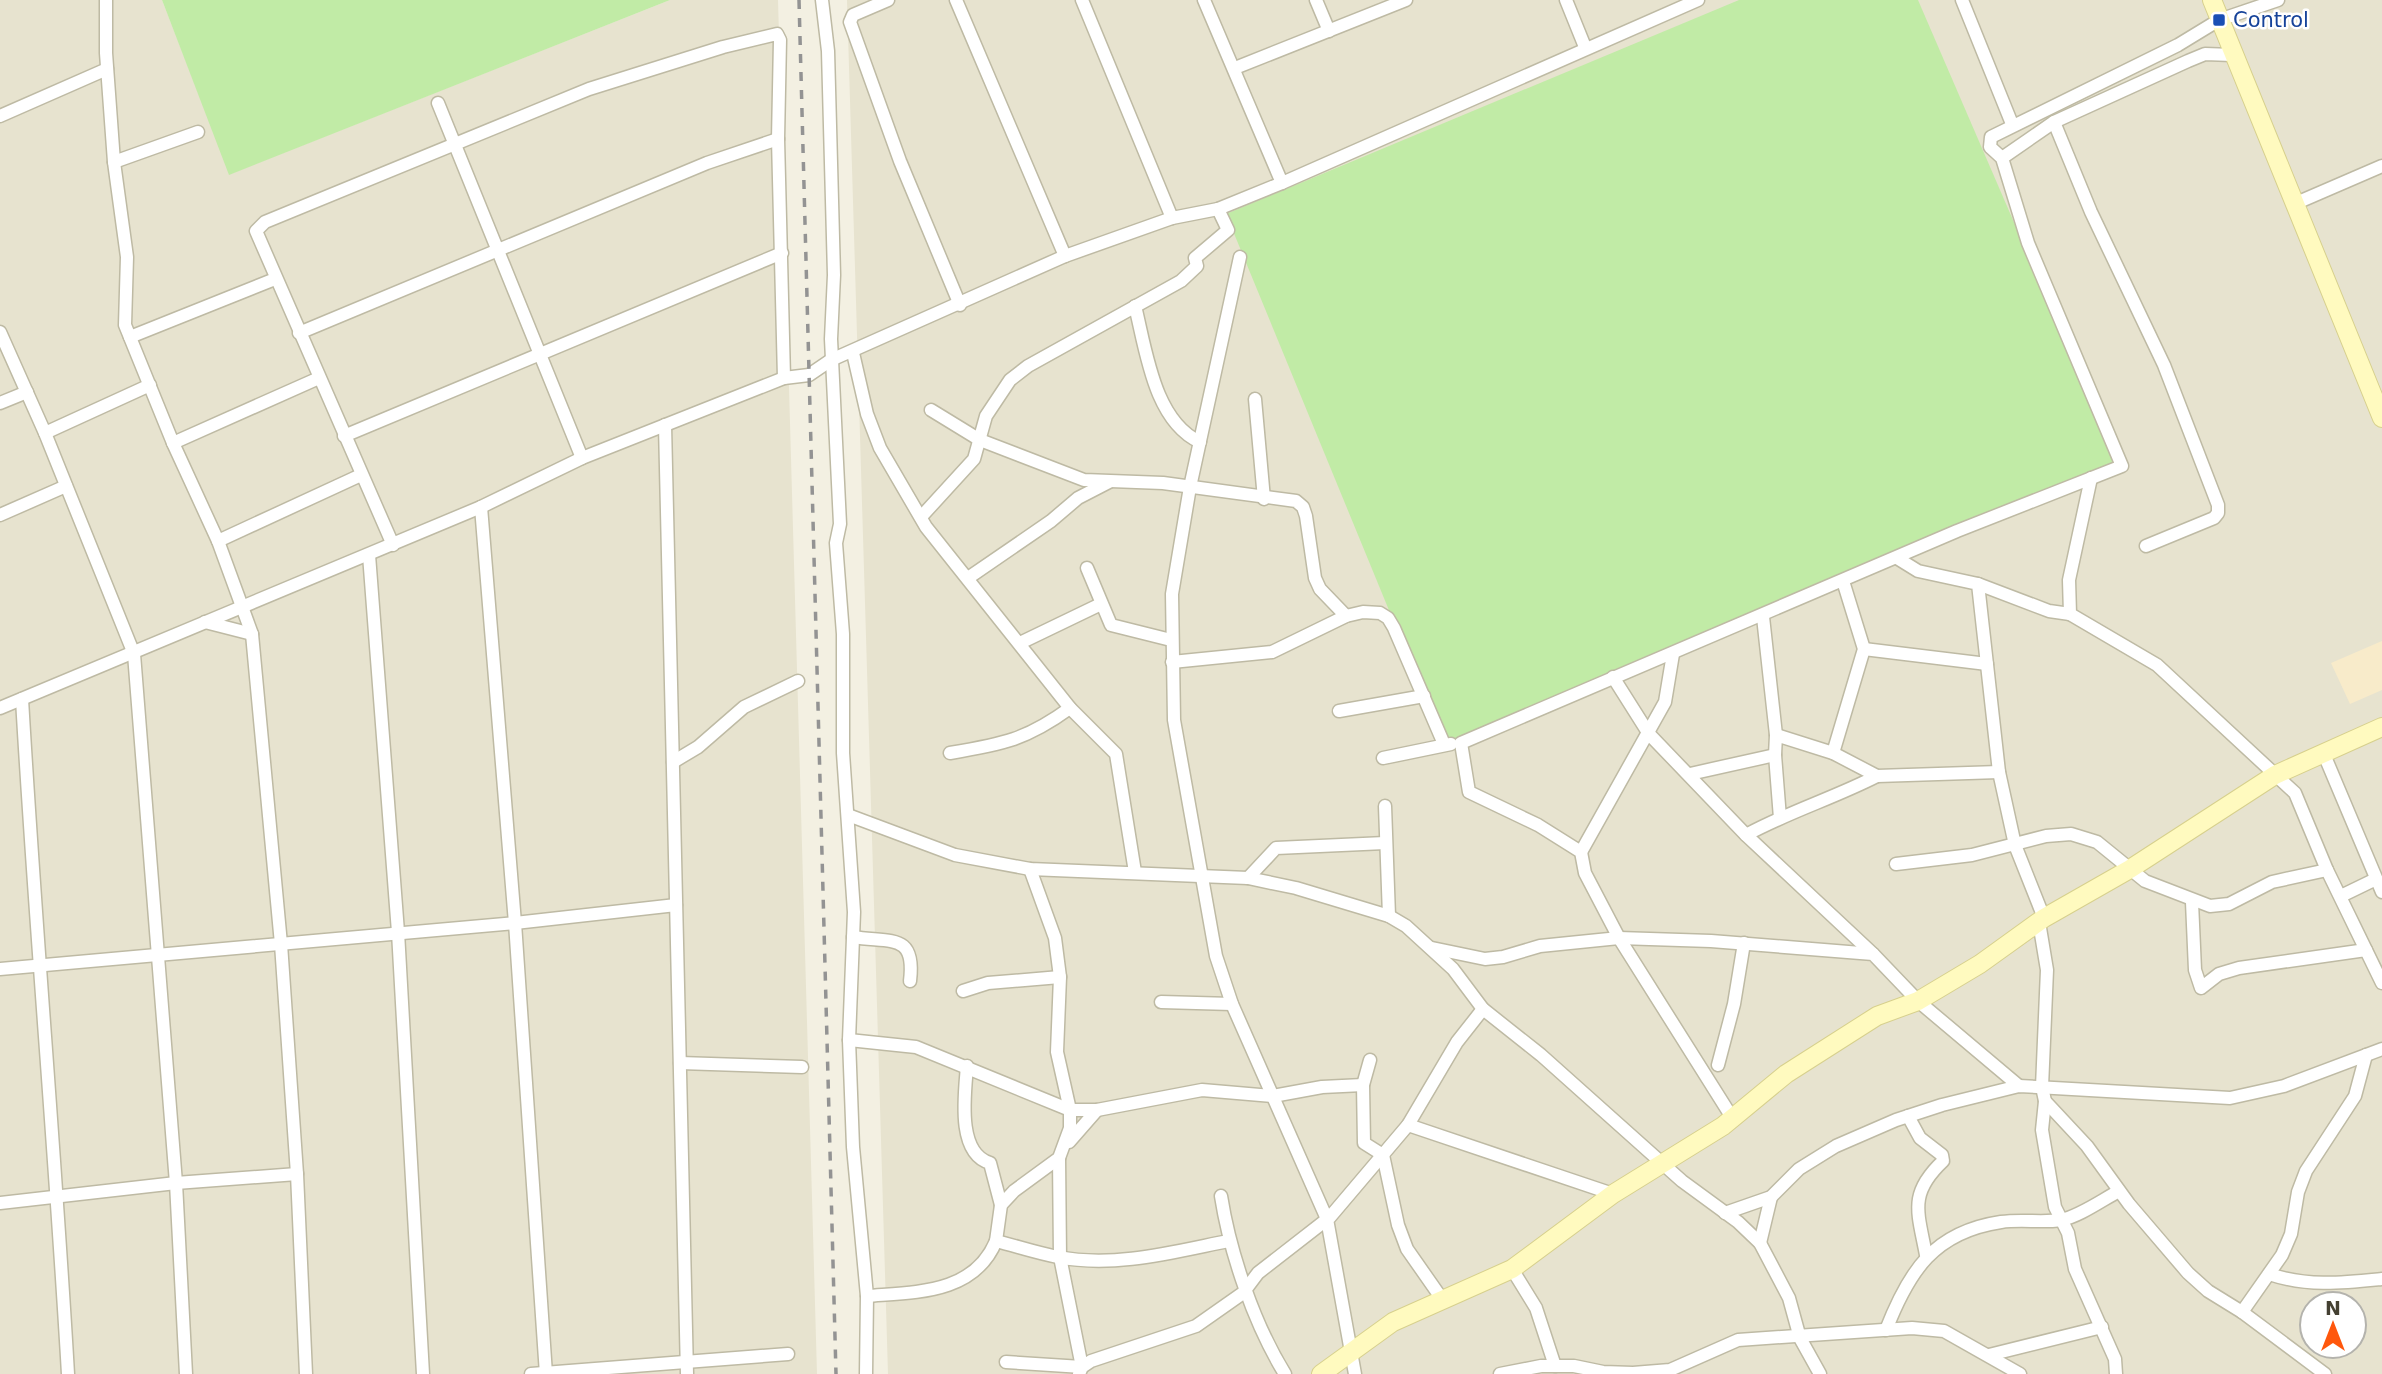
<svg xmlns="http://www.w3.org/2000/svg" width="2382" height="1374" font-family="'DejaVu Sans',sans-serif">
<rect width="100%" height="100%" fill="#f3f0e2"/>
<!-- residential -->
<g fill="#e7e3cf" fill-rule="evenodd">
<path d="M0,0h162l68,174 440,-174h108l39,1374h-817z"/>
<path d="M847,0h1535v1374h-1494zM2312,1304h42v42h-42z"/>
</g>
<!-- commercial -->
<path fill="#f8ebca" d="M2382,641v49l-32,14 -19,-41z"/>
<!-- green -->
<g fill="#c1eba6">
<path d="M162,0h508l-441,175z"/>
<path d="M1739,0h179l199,461 -673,283 -218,-530z"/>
</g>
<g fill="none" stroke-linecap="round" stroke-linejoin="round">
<!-- street casing -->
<g stroke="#bebaa4" stroke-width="15">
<g id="street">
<path d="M106,0v53l8,109 13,95 -2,68 48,118 45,98 34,93 29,310 16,230 9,200"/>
<path d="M822,0l6,51 6,224 -3,64 9,185 -4,19 7,91v119l11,159 -5,128 4,107 14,149 -1,78"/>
<path d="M888,0l-35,15 -3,7 50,139 60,144"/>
<path d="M956,0l109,256"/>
<path d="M1082,0l90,218"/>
<path d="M1204,0l78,183"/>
<path d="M1316,0l13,31"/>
<path d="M1566,0l19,47"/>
<path d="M1962,0l50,124"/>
<path d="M1235,68l171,-68"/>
<path d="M438,103l144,355"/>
<path d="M0,116l107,-47"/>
<path d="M2054,122l37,90 73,153 54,140v8l-4,5 -68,28"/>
<path d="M2002,158l52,-36 134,-61 17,-7 27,1"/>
<path d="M114,162l84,-30"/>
<path d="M2294,204l88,-38"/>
<path d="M1240,257l-50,230 -18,107 2,126 42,236 16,48 95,215 28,155"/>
<path d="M1135,306c11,44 19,115 65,136"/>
<path d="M0,332l45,101 89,221 42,529 10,191"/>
<path d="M299,333l408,-170 71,-24"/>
<path d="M130,337l145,-58"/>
<path d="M853,353l14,61 13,34 46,79 144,181 46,46 19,118"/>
<path d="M1255,399l9,100"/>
<path d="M0,403l27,-11"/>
<path d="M931,410l49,30 104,40 79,3 133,18 7,6 3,9 9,62 5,11 26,27"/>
<path d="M665,425l22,949"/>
<path d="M45,433l105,-48"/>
<path d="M344,436l438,-183"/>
<path d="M173,443l146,-65"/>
<path d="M2091,478l-22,102 1,34 87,51 138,128 32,77 55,113"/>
<path d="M481,507l34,416 31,451"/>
<path d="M0,515l66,-29"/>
<path d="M921,517l53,-58 12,-43 24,-36 18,-14 153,-85 16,-15 -2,-8 33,-28 -10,-21"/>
<path d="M218,541l143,-66"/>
<path d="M393,545l-137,-314 9,-9 324,-133 134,-42 54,-13 3,6 -2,99 6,239"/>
<path d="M369,555l29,377 25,442"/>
<path d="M1897,558l21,13 60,13 21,188 16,73 29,73"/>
<path d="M1087,568l24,57 60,15"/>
<path d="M968,578l83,-57 27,-23 31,-16"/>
<path d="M1978,584l71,27 21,3"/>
<path d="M1763,617l13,118"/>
<path d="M205,622l47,12"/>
<path d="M1020,643l81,-39"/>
<path d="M1864,649l123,15"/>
<path d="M1172,662l100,-10 74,-36 17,-4 17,1 8,5 6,10 50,116"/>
<path d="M1613,677l36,57 97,101 127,119"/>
<path d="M22,699c13,225 33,450 46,675"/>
<path d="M0,708l481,-201 101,-49 202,-80 25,-3 22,-15 234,-104 107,-38 46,-9 64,-26 416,-183"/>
<path d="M1339,711l85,-15"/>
<path d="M2323,752l59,140"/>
<path d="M950,753c53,-9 76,-13 120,-45"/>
<path d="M1833,753l31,-104 -21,-68"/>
<path d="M1775,755l5,63"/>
<path d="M1383,758l68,-14"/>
<path d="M673,762l25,-15 46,-40 54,-26"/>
<path d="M1690,774l85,-19 1,-20 57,18 44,23 122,-4"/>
<path d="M1385,806l4,110"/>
<path d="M848,815l107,40 75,14 218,9 48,10 93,28 17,10 47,43 30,40 58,46 141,126 56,41 22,21 29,55 11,40 20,36"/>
<path d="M1746,835c42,-23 88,-37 131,-59"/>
<path d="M1581,852l84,-150 8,-48"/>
<path d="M1896,864l76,-9 74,-19 25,-2 26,8 48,39 65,25 19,-2 43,-22 55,-12"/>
<path d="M1248,878l28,-30 109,-5"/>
<path d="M2341,896l35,-17"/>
<path d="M2192,902l3,68 6,18 18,-14 20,-6 127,-18"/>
<path d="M2039,922l8,48 -5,117 3,14 42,45 42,58 59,69 20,18 34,21 83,62"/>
<path d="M853,937c37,6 63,-5 57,44"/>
<path d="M1432,948l53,11 18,-2 37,-11 79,-8 92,3 162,13 45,47 101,85"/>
<path d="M0,969l515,-46 161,-18"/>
<path d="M963,991l25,-8 72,-6"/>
<path d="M1161,1002l71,2"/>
<path d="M849,1040l67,7 154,63h27l105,-20 71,6 49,-9 41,-2"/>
<path d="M1370,1060l-7,25 1,58 19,12 15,70 9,24 35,50"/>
<path d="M680,1063l122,4"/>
<path d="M1718,1065l16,-61 10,-61"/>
<path d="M967,1066c-2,27 -11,87 23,97l11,42"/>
<path d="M2045,1101l-3,29 13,77 13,26 7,36 40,90 1,15"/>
<path d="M1908,1116l12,22 22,17 1,6c-35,33 -25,51 -17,94"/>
<path d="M1733,1119l-114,-181 -34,-65 -4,-21 -43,-27 -69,-33 -8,-49 496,-212 165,-65 -94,-223 -26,-85 -12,-11 1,-10 187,-92 41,-25 59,-20"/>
<path d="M1408,1125l205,69"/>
<path d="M1069,1142l28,-32"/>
<path d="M1059,1158l1,99 22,110"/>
<path d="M1221,1196c9,57 33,128 64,178"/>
<path d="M0,1203l176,-20 121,-9"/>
<path d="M1725,1213l46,-16 28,-28 37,-23 60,-26 46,-15 77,-19 211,12 54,-12 98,-37"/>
<path d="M996,1241l5,-36 13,-14 45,-33 11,-30v-18l-13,-58 3,-75 -5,-39 -25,-69"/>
<path d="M1760,1243l11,-46"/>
<path d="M1512,1269l24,39 19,58"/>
<path d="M2269,1274c39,13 73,9 113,5"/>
<path d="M867,1296c49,-4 107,-2 129,-55 20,5 41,12 62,16 57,11 115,-5 170,-16"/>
<path d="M2242,1312l40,-57 9,-21 7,-42 8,-21 49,-75 11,-41"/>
<path d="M1886,1330c23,-59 48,-98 115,-108 20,-3 41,1 60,-2 19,-4 41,-20 58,-29"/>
<path d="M1989,1355l113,-28"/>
<path d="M1006,1362l76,5"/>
<path d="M531,1374l257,-20"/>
<path d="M1079,1374l3,-7 9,-6 105,-35 47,-33 15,-20 72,-56 78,-92 49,-83 26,-33"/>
<path d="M1500,1374l41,-8h33l29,6 30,1 37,-3 68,-30 174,-12 32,3 76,43"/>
</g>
</g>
<!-- secondary casing -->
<g stroke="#d7d08d" stroke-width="20">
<g id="secondary">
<path d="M2212,0l170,418"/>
<path d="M1321,1374l72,-52 119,-53 101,-75 110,-68 63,-52 91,-58 41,-15 62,-37 64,-46 86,-49 145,-94 107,-48"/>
</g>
</g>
<!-- street -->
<use href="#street" stroke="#fff" stroke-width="12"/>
<!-- secondary -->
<use href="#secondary" stroke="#fffabf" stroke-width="18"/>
<!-- rail -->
<path stroke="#939393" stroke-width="3.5" stroke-dasharray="9 9" stroke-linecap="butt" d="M799,0l37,1374"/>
</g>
<!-- markers -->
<rect fill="#1a4fb4" stroke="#fff" stroke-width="2.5" x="2212" y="13" width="14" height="14" rx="3.5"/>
<g text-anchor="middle" stroke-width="5" stroke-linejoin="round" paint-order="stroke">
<!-- transit labels -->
<g font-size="21" fill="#164399" stroke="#fff" text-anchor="start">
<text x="2233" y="27">Control</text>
</g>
</g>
<!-- north arrow -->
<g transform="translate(2333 1325)"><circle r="33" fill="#ffffff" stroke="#b4b3ad" stroke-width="2"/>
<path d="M0-5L12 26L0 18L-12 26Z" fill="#ff570c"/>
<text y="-10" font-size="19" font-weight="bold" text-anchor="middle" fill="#444032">N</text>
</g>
</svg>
